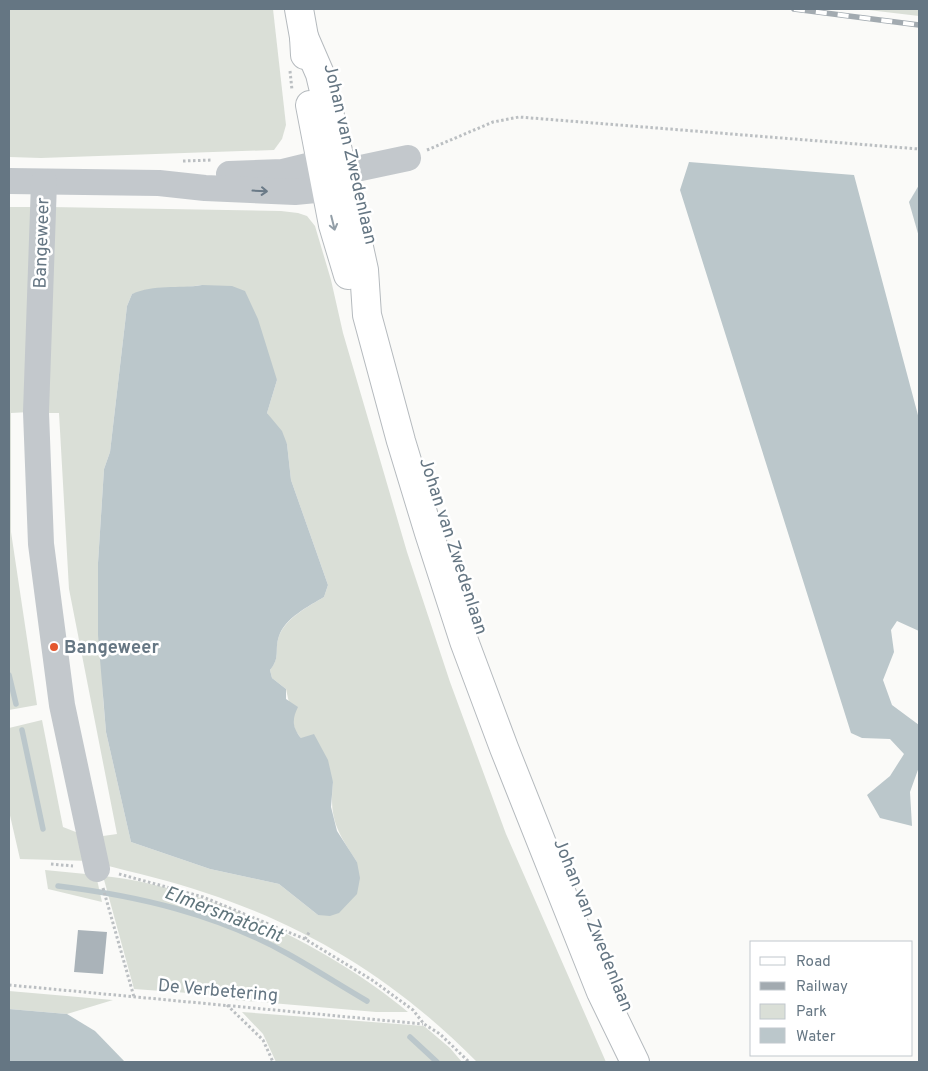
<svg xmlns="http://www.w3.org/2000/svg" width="928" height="1071" font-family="Overpass,sans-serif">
<rect width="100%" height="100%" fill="#fafaf8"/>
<!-- green -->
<g fill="#dadfd7" fill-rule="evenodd">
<path d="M9,9h264l13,116 -4,14 -8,11 -233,8 -32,-1z"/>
<path d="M860,9h59v7z"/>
<path d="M9,207h22l-1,205 -19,1v119l26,173 -28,5z"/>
<path d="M51,207l230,4 17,2 9,3 8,10 16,54 12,53 64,219 43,130 56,152 100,228h-129c-78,-79 -165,-134 -271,-169 -34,-12 -70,-20 -106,-29l-4,-27 21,-3 -48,-245 -10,-176h-16zM202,285l75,95 -10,33 20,31 4,36 37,105 -4,12c-15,9 -38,21 -45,39 -5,13 2,21 -9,34l2,8 14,11 9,41 38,52c-4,38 4,49 24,80l-39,53 -39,-31 -69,-15 -79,-27 -25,-110 -3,-35 -5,-134 6,-94 6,-17 17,-146 5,-12c24,-5 46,-5 70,-9z"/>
<path d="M42,720l21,107 23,9 4,25 -70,-2 -11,-48v-83z"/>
<path d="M45,870l51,5 6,27 -54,-13z"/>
<path d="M103,876c101,10 228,71 305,136h-32l-141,-12 -19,-5 -82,-6z"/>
<path d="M9,991l104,9 -46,14 -58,-5z"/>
<path d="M242,1012l182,14 26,22 12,14h-186l-13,-28z"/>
</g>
<!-- water -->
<g fill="#bbc7cb">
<path d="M689,162l165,13 65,244v212l-22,-10 -6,9 3,22 -11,28 9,25 27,20v42l-9,25 2,34 -32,-8 -13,-23 23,-19 14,-22 -14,-15 -28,-1 -11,-5 -171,-543z"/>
<path d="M919,185v52l-10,-35z"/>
<path d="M202,285l30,1 13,5 13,28 19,61 -10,33 15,18 5,13 4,36 37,105 -4,12c-15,9 -39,21 -45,39 -5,14 2,21 -9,34l2,8 14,11v10l12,8c-6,12 -6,20 3,31l13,-4 14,26 5,22 -2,25 6,24 20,31 3,16 -3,16 -18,19 -9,3 -12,-1 -39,-31 -69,-15 -79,-27 -25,-110 -8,-97v-72l6,-94 6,-17 17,-146 5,-12c22,-10 46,-5 70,-9z"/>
<path d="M9,1009l58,5 28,17 30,31h-116z"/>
</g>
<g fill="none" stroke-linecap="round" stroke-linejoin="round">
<!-- stream -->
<g stroke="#bbc7cb" stroke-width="5.5">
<path d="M9,675l7,29"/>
<path d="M22,730l21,99"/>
<path d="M58,886c80,10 159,28 230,68 27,15 53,32 79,47"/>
<path d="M410,1037l27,25"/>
</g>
</g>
<!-- building -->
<path fill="#aab3b9" d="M78,930l29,2 -4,42 -29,-2z"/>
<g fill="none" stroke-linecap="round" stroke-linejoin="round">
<!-- major casing -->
<g stroke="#b5babe" stroke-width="30">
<g id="major">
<path d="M299,9l5,28 1,18"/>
<path d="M304,37l16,37 14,59 30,137 3,45 34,126 28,92 35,108 40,107 97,244 34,70"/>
<path d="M310,105l23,120 15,50"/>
</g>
</g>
<!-- path -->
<g stroke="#bbbfc2" stroke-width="3" stroke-dasharray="2.5 2.5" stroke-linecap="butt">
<path d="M290,71l2,19"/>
<path d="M427,150l66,-28 26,-5 400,32"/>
<path d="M183,161l29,-1"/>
<path d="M51,864l22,2"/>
<path d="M119,874l84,23 102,42 67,41 41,30 11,14 16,10 29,28"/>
<path d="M103,888l31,109"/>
<path d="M305,939l5,-8"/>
<path d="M9,985l414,39"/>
<path d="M227,1005l36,35 10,22"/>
</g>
<!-- minor -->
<g stroke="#c3c8cc" stroke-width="26">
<path d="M342,172l66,-14"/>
<path d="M229,174l54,-2 37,-9 20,8"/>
<path d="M9,181l150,2 46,5 90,4 31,-3 15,-16"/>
<path d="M44,182l-8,230 5,132 21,161 35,164"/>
</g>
<!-- major -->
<use href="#major" stroke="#fff" stroke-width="28"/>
<!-- rail casing -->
<g stroke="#a2aab0" stroke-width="5.5">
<path id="rail" d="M794,9l125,16"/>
</g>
<!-- rail -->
<use href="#rail" stroke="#fff" stroke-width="4" stroke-dasharray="11" stroke-linecap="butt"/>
</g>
<!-- one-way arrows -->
<defs><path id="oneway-shaft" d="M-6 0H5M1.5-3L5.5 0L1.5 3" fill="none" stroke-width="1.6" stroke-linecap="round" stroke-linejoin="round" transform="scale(1.25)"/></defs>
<use stroke="#6a7a87" href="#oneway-shaft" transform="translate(260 191) rotate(3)"/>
<use stroke="#939fa8" href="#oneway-shaft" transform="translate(333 223) rotate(76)"/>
<!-- markers -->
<circle fill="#e4572e" stroke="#fff" stroke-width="2" cx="54" cy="647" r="5"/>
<g text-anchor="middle" stroke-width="5" stroke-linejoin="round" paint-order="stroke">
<!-- street labels -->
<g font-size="18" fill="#657683" stroke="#fff">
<text transform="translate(351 154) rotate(77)" y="6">Johan van Zwedenlaan</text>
<text transform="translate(41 243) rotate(-88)" y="6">Bangeweer</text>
<text transform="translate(454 546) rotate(72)" y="6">Johan van Zwedenlaan</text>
<text transform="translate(594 925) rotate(68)" y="6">Johan van Zwedenlaan</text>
<text transform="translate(218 990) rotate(5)" y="6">De Verbetering</text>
</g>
<!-- poi labels -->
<g font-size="18" font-weight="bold" fill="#657683" stroke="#fff" text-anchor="start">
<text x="64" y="653">Bangeweer</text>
</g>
<!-- water labels -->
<g font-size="19" font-style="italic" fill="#60757c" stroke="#fff">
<text transform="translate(224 913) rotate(21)" y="7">Elmersmatocht</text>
</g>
</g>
<!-- border -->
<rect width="928" height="1071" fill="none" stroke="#657683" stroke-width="20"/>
<!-- legend -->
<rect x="750" y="941" width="162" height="115" fill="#ffffff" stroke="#c1c8cd"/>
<rect x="760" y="957" width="25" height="8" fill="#ffffff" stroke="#c1c8cd"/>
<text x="796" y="966" font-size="15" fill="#657683">Road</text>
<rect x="760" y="982" width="25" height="8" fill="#a2aab0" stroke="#c1c8cd"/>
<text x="796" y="991" font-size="15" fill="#657683">Railway</text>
<rect x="760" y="1004" width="25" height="15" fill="#dadfd7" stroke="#c1c8cd"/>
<text x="796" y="1016" font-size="15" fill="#657683">Park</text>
<rect x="760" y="1028" width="25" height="15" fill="#bbc7cb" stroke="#c1c8cd"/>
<text x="796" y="1041" font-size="15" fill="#657683">Water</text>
</svg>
